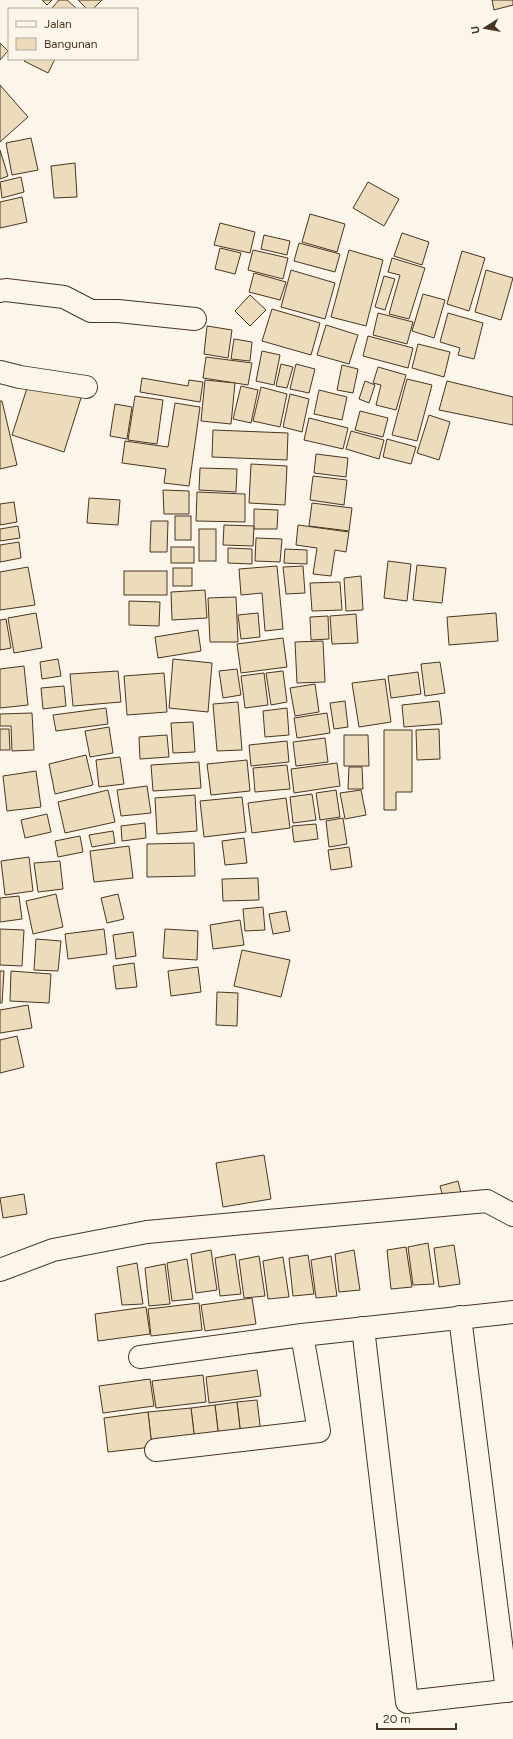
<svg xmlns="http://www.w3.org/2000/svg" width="513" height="1739" font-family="Figtree,sans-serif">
<rect width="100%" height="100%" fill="#fbf6e9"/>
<!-- building -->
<g fill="#ecdcbc" stroke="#4a3520">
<path d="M42,0h10l-5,5z"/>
<path d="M59,0h8l10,9h-26z"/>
<path d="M78,0h24l-9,9h-6z"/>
<path d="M492,0h21v5l-19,5z"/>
<path d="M0,43l8,8 -8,9z"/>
<path d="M25,59h30l-7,14 -24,-12z"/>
<path d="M0,85l28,32 -28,25z"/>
<path d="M31,138l7,32 -26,5 -6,-32z"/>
<path d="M0,150l8,26 -8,3z"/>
<path d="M75,163l2,34 -23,1 -3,-32z"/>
<path d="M21,177l3,15 -22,6 -2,-16z"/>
<path d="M368,182l31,17 -15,27 -31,-18z"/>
<path d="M22,197l5,25 -27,6v-26z"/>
<path d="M310,214l35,10 -8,28 -35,-10z"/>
<path d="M220,223l35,9 -5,21 -36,-8z"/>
<path d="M402,233l27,9 -7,23 -28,-9z"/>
<path d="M264,235l26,6 -3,14 -26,-6z"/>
<path d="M299,243l41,11 -5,18 -41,-11z"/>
<path d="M220,248l21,5 -6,21 -20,-5z"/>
<path d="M253,250l35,8 -5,21 -35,-9z"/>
<path d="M349,250l34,10 -17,66 -35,-9z"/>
<path d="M462,251l23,7 -16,53 -22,-7z"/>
<path d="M392,258l33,10 -16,51 -20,-5 11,-39 -12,-3z"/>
<path d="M291,270l44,13 -10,36 -44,-12z"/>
<path d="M486,270l27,8 -12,42 -26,-8z"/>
<path d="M254,273l32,9 -6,18 -31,-8z"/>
<path d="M384,276l11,3 -10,31 -10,-3z"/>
<path d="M423,294l22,6 -11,38 -22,-7z"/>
<path d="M250,295l16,15 -16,16 -15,-15z"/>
<path d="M272,309l48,14 -9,32 -49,-14z"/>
<path d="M378,313l35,9 -6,22 -34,-9z"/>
<path d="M448,313l35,10 -9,36 -16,-4 2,-7 -20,-6z"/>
<path d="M326,325l32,10 -9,29 -32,-9z"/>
<path d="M207,326l25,4 -4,28 -24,-4z"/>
<path d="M368,336l45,12 -5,20 -45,-12z"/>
<path d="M234,339l18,3 -2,19 -19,-2z"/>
<path d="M418,344l32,8 -6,25 -32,-9z"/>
<path d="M262,351l18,4 -6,30 -18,-4z"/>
<path d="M206,357l46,6 -4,22 -45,-7z"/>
<path d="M281,364l12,3 -6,21 -11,-2z"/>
<path d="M296,364l19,5 -6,24 -19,-4z"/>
<path d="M342,365l16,4 -5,24 -16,-3z"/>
<path d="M378,367l28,8 -10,35 -20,-5 5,-20 -8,-2z"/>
<path d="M142,378l46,8 1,-6 14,2 -3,20 -60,-10z"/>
<path d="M407,379l25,6 -15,56 -25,-6z"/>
<path d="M205,380l30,3 -4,41 -30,-3z"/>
<path d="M365,381l10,4 -6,18 -10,-4z"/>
<path d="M447,381l66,16v28l-74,-15z"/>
<path d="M29,382l52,16 -17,54 -52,-17z"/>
<path d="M241,386l17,4 -7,33 -18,-4z"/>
<path d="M261,387l26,7 -7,33 -27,-6z"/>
<path d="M319,390l28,7 -5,23 -28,-6z"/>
<path d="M290,394l19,5 -7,33 -19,-5z"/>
<path d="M135,396l28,4 -6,44 -29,-4z"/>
<path d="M0,401h2l15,64 -17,4z"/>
<path d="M175,403l25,4 -11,79 -25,-3 2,-14 -44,-6 3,-22 43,6z"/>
<path d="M115,404l17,3 -5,32 -17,-3z"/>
<path d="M360,411l28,7 -5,19 -28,-7z"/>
<path d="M429,415l21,7 -11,38 -22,-7z"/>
<path d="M309,418l39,10 -5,21 -39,-9z"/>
<path d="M213,430l75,3 -1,27 -75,-3z"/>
<path d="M351,431l33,9 -5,19 -33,-10z"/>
<path d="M387,439l29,8 -5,17 -28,-7z"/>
<path d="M316,454l32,4 -2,19 -32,-4z"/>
<path d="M251,464l36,2 -2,39 -36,-2z"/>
<path d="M200,468l37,1 -1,23 -37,-2z"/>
<path d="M313,476l34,4 -3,25 -34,-5z"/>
<path d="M163,490l26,1v23h-25z"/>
<path d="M197,492l48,2v28l-49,-1z"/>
<path d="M89,498l31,2 -2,25 -31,-2z"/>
<path d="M14,502l3,20 -17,3v-21z"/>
<path d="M312,503l40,5 -3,23 -40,-5z"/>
<path d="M254,509l24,1 -1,19h-23z"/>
<rect x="175" y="516" width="16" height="24"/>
<path d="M151,521h17l-1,31h-17z"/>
<path d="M224,525l30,1 -1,20 -30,-1z"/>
<path d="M298,525l51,7 -3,20 -11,-2 -4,26 -18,-2 4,-26 -21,-3z"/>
<path d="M18,526l2,12 -20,3v-12z"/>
<rect x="199" y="529" width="17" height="32"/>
<path d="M256,538l26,1 -2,23 -25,-1z"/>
<path d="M19,542l2,16 -21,4v-17z"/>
<rect x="171" y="547" width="23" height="16"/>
<path d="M228,548l24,1v15l-24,-1z"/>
<path d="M285,549l22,1v14l-23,-1z"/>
<path d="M388,561l23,3 -4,37 -23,-3z"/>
<path d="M417,565l29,3 -4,35 -29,-3z"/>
<path d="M277,566l6,63 -18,2 -3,-38 -21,2 -2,-26z"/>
<path d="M303,566l2,27 -19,1 -3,-27z"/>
<path d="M28,567l7,38 -35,5v-38z"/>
<rect x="173" y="568" width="19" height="18"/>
<rect x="124" y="571" width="43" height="24"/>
<path d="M361,576l2,34 -17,1 -2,-33z"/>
<path d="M340,582l2,28 -30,1 -2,-28z"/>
<path d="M205,590l2,28 -35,2 -1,-28z"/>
<path d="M236,597l2,45h-28l-2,-44z"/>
<path d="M129,601l31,1 -1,24 -30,-1z"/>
<path d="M36,613l6,35 -28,5 -6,-35z"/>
<path d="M258,613l2,24 -19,2 -3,-24z"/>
<path d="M496,613l2,28 -49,4 -2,-28z"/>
<path d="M356,614l2,29 -26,1 -2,-28z"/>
<path d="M328,616l1,23 -18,1 -1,-23z"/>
<path d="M6,619l5,29 -11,2v-30z"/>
<path d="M198,630l3,21 -43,7 -3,-21z"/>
<path d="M283,638l4,29 -46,6 -4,-29z"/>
<path d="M323,641l2,41 -28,1 -2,-41z"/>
<path d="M58,659l3,17 -19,3 -2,-17z"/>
<path d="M173,659l39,4 -4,49 -39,-4z"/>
<path d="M440,662l5,31 -20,3 -4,-32z"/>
<path d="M24,666l4,39 -28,3v-39z"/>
<path d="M237,669l4,26 -18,3 -4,-27z"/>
<path d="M118,671l3,31 -48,4 -3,-32z"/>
<path d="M283,671l4,31 -16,3 -5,-32z"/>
<path d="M418,672l3,22 -30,4 -3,-22z"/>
<path d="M164,673l3,39 -40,3 -3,-39z"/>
<path d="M264,673l4,32 -23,3 -4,-32z"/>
<path d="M385,679l6,43 -32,5 -7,-44z"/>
<path d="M315,684l4,28 -24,4 -5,-28z"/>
<path d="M64,686l2,20 -23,3 -2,-21z"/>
<path d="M345,701l3,26 -14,2 -4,-26z"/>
<path d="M439,701l3,23 -38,3 -2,-22z"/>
<path d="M238,702l4,48 -25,1 -4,-47z"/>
<path d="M106,708l2,16 -52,7 -3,-16z"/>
<path d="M287,708l2,27 -24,2 -2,-26z"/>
<path d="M32,713l2,37 -22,1 -1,-25h-11v-12z"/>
<path d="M327,713l3,20 -33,5 -3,-20z"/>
<path d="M193,722l2,30 -22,1 -2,-30z"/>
<path d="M109,727l4,26 -23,4 -5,-26z"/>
<path d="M0,729h9l1,21h-10z"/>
<path d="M439,729l1,30 -23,1 -1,-30z"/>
<path d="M384,730h28v62h-16v18h-12z"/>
<path d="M167,735l2,22 -29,2 -1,-22z"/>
<path d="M344,735h24l1,31h-25z"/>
<path d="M325,738l3,24 -32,4 -3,-24z"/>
<path d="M287,741l2,21 -38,4 -2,-21z"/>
<path d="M86,755l7,30 -38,9 -6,-30z"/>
<path d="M120,757l4,27 -25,3 -3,-27z"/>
<path d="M247,760l3,31 -39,4 -4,-31z"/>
<path d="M199,762l2,26 -48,3 -2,-26z"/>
<path d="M337,763l3,23 -46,7 -3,-24z"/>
<path d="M287,765l3,24 -35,3 -2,-24z"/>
<path d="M349,767h13l1,22h-15z"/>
<path d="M36,771l5,36 -34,4 -4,-35z"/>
<path d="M147,786l4,27 -30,3 -4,-26z"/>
<path d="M108,790l7,32 -50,11 -7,-31z"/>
<path d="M336,790l4,27 -20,3 -4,-27z"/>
<path d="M361,790l5,25 -21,4 -5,-26z"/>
<path d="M312,794l4,26 -23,3 -3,-26z"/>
<path d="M195,795l2,36 -40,3 -2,-36z"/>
<path d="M242,797l4,35 -42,5 -4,-36z"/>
<path d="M286,798l4,30 -38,5 -4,-30z"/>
<path d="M47,814l4,18 -26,6 -4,-18z"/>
<path d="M343,818l4,26 -18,3 -3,-26z"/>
<path d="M145,823l1,15 -24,3 -1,-15z"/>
<path d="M316,824l2,15 -24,3 -2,-16z"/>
<path d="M113,831l2,12 -23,4 -3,-12z"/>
<path d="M80,836l3,16 -25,5 -3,-16z"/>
<path d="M244,838l3,25 -22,2 -3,-24z"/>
<path d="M194,843l1,33 -48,1v-33z"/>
<path d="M129,846l4,32 -39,4 -4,-31z"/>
<path d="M349,847l3,20 -21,3 -3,-20z"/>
<path d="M29,857l4,34 -28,4 -4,-34z"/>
<path d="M60,861l3,28 -25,3 -4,-29z"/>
<path d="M258,878l1,22 -36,1 -1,-22z"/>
<path d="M56,894l7,33 -30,7 -7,-33z"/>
<path d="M118,894l6,25 -17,4 -6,-25z"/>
<path d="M19,896l3,23 -22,3v-24z"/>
<path d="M263,907l2,23 -20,1 -2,-22z"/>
<path d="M286,911l4,20 -17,3 -4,-20z"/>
<path d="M240,920l4,25 -31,4 -3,-24z"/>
<path d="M0,929l24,1 -2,36 -22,-1z"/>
<path d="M104,929l3,25 -39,5 -3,-25z"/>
<path d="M165,929l33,2 -1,29 -34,-2z"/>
<path d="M133,932l3,24 -20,3 -3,-24z"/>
<path d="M36,939l25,2 -3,30 -24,-1z"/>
<path d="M242,950l48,10 -9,37 -47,-11z"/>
<path d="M134,963l3,24 -21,2 -3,-23z"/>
<path d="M198,967l3,25 -30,4 -3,-25z"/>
<path d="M0,971h4l-2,32h-2z"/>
<path d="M11,971l40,3 -2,29 -39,-2z"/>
<path d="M217,992l21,1 -1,33 -21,-1z"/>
<path d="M28,1005l4,23 -32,5v-23z"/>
<path d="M17,1036l7,31 -24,6v-33z"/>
<path d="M264,1155l7,44 -48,8 -7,-44z"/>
<path d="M458,1181l4,16 -18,4 -4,-15z"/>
<path d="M24,1194l3,20 -24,4 -3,-20z"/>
<path d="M428,1243l6,41 -21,1 -5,-38z"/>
<path d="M454,1245l6,39 -21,3 -5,-39z"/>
<path d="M406,1247l6,40 -21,2 -4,-39z"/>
<path d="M211,1250l6,40 -21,3 -5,-39z"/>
<path d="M354,1250l6,40 -21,2 -4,-38z"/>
<path d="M235,1254l6,40 -21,2 -5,-38z"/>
<path d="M308,1255l6,39 -21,2 -4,-38z"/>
<path d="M259,1256l6,40 -21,2 -5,-38z"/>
<path d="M331,1256l6,40 -21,2 -5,-38z"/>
<path d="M283,1257l6,40 -21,2 -5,-38z"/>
<path d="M187,1259l6,40 -21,2 -5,-38z"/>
<path d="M137,1263l6,41 -21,1 -5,-38z"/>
<path d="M165,1264l5,40 -21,2 -4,-38z"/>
<path d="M252,1298l4,26 -51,7 -4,-26z"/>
<path d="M199,1303l3,27 -51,6 -3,-27z"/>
<path d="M146,1307l4,27 -52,7 -3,-27z"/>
<path d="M257,1370l4,26 -52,7 -3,-26z"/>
<path d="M203,1375l3,27 -50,6 -4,-27z"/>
<path d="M150,1379l4,27 -51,7 -4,-27z"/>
<path d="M257,1400l4,34 -20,3 -4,-35z"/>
<path d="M237,1402l4,35 -22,2 -4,-34z"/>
<path d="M215,1405l4,34 -24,3 -4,-34z"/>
<path d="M191,1408l4,34 -43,5 -4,-35z"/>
<path d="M148,1412l4,35 -44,5 -4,-34z"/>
</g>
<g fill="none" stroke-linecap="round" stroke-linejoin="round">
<!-- minor casing -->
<g stroke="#4a3520" stroke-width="24">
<g id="minor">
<path d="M0,291l6,-1 58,7 27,14h27l77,8"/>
<path d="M0,372l20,5 66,10"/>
<path d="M0,1270l53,-20 94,-18 340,-31 26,14"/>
<path d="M460,1317l47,374"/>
<path d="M363,1328l44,374 106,-12"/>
<path d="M140,1357l162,-22 211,-23"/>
<path d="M156,1450l163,-19 -17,-96"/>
</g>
</g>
<!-- minor -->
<use href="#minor" stroke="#fbf6e9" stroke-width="22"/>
</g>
<!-- legend -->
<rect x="8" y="8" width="130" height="52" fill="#fbf6e9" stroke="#b4a999"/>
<rect x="16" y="21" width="20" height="6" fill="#fbf6e9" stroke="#b4a999"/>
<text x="44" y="28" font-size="12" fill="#4a3520">Jalan</text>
<rect x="16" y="38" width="20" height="12" fill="#ecdcbc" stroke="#b4a999"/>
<text x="44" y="48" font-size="12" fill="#4a3520">Bangunan</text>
<!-- north arrow -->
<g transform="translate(485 28) rotate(259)" stroke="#fbf6e9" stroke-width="3" paint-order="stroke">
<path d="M0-3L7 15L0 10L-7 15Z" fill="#4a3520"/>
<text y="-6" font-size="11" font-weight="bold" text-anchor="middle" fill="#4a3520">U</text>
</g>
<!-- scale -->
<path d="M377 1723v6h79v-6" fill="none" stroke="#4a3520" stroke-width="2"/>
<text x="383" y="1723" font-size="12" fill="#4a3520" stroke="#fbf6e9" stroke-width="3" paint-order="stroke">20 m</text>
</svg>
